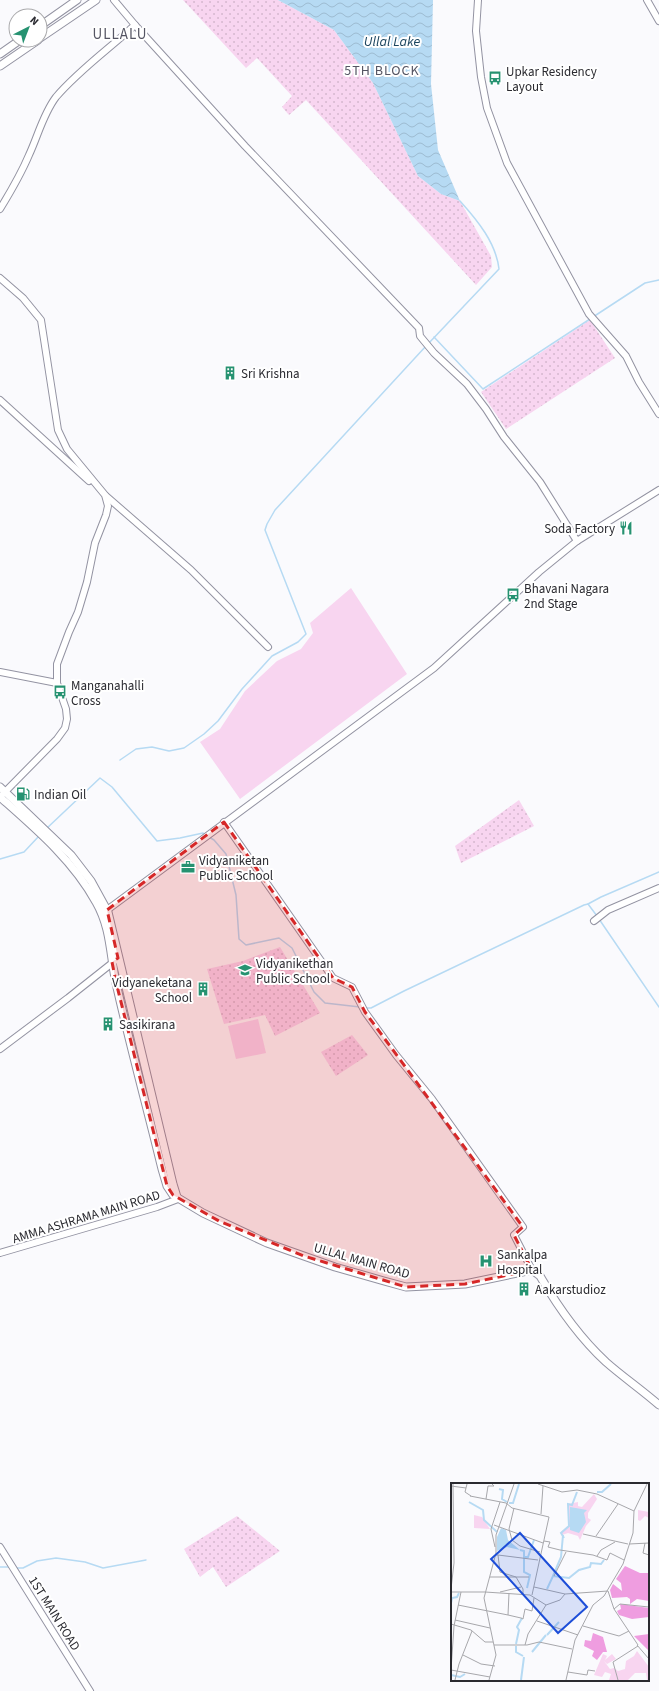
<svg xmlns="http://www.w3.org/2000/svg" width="659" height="1691" font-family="'Source Sans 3',sans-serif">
<defs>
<pattern id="park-dots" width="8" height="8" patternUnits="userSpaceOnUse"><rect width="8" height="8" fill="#f8d5f0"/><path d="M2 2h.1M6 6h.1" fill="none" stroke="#d5b7ce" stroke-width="1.8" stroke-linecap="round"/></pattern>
<pattern id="water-waves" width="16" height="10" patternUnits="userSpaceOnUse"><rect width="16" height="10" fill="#b6daf3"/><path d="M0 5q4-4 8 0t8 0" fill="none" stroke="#9dbbd1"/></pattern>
</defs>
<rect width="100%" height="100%" fill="#fafafd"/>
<!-- grass -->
<g fill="#f8d5f0">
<path d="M351,588l56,86 -167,125 -40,-57 20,-13 25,-38 32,-30 24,-12 12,-16 -3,-10z"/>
<path d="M258,1019l8,34 -30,6 -8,-33z"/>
</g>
<!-- park -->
<g fill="url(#park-dots)">
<path d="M183,0h95l56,30 39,53 45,93 23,18 19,7 31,55 1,11 -16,18 -170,-185 -17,15 -7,-8 10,-11 -35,-38 -11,10z"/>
<path d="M590,320l25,38 -109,71 -25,-37z"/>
<path d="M519,800l15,26 -73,37 -6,-17z"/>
<path d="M280,947l40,66 -45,23 -10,-21 -41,9 -17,-55 36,-8z"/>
<path d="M352,1035l16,20 -32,21 -15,-24z"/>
<path d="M237,1516l43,35 -54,36 -13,-20 -13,10 -16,-28z"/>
</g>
<!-- water -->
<path fill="url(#water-waves)" d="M278,0h155l-2,84 7,66 22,51 -19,-7 -23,-18 -45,-93 -39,-53z"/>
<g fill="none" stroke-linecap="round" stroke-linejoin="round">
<!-- stream -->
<g stroke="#b6daf3" stroke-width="1.5">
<path d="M593,317l52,-34 14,-3"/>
<path d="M434,337l49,52 107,-70"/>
<path d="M428,344l71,-75c-3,-26 -21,-48 -39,-68"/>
<path d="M120,760l16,-11 16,-2 17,4 15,-3 20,-14 14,-13 24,-32 30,-33 26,-14 8,-8 -41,-104 2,-6 8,-14 151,-164"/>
<path d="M46,829l54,-51 12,9 45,54 23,-3 23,-5 2,2"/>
<path d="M209,837l5,3 12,14 10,41 3,44 7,6 33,-7 13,10 22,44 11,11 35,4"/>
<path d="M0,859l24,-7 15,-16"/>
<path d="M588,904l13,-7 58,-25"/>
<path d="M599,919l60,88"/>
<path d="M365,1008h6l33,-17 180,-86 4,-1 9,12"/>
<path d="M0,1567h10"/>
<path d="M16,1568h7l14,-7 19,-3 29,4 18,6 43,-8"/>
</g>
<!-- tertiary casing -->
<g stroke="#9393a2" stroke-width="8">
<g id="tertiary">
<path d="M478,0l-2,31 5,46 6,31 20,55 82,151 37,42 13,26 20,32"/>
<path d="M647,0l12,21"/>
<path d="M135,25l110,121 174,182 1,8 14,17 33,31 19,25 18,28 36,45 37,59"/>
<path d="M0,209c11,-18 21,-35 29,-54 9,-19 14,-41 27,-58 23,-27 53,-48 79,-72l-21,-25"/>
<path d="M0,278l23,20 18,22 17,110 9,19 38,46 3,11 -2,9 -11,28 -8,39 -9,30 -9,20 -12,32v19l9,26 1,10 -2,9 -8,11 -57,58"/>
<path d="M0,400l89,81"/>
<path d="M106,496l85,74 77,77"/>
<path d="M0,672l57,11"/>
<path d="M224,822l109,156 19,9 13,25 31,43 36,44 91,128 -9,8 18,35"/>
<path d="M103,913l331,-245 105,-96 38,-31 82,-51"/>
<path d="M594,921l14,-11 51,-22"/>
<path d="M0,1049l68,-51 48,-38"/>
<path d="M0,1253l157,-46 21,-8"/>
<path d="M0,1547l90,144"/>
</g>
</g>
<!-- secondary casing -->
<g stroke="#9393a2" stroke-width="9">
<g id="secondary">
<path d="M40,26l37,-26"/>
<path d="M40,38l56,-38"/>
<path d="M0,54l20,-14"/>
<path d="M0,66l38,-26"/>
<path d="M0,787l71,68 20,26 17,31 65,272 4,13"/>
<path d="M0,797c35,31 73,63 96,105 15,26 14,53 20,81 14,63 31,124 46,186l5,17 6,9 30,18 64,30 68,24 49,14 22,6 59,-3 67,-14 8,6c18,31 40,62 66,86 17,15 36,28 53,43"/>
</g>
</g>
<!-- tertiary -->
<use href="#tertiary" stroke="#fff" stroke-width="6"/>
<!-- secondary -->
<use href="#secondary" stroke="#fff" stroke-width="7"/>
</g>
<!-- marked area -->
<path fill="#d62828" fill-opacity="0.2" stroke="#d62828" stroke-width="3" stroke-dasharray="8 5" stroke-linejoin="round" d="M224,822l109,156 19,9 13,25 158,215 -9,8 18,35 -67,14 -59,3 -102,-31 -85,-35 -46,-26 -6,-9 -51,-204 -4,-20 6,-4 -11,-48z"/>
<!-- icons -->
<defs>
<g id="bus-bare" transform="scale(1.08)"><path d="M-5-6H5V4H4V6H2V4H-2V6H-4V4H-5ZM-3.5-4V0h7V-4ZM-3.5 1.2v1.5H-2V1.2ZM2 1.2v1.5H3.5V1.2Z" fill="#269271" stroke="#fff" stroke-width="2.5" paint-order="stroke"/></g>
<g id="building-bare" transform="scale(1.08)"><path d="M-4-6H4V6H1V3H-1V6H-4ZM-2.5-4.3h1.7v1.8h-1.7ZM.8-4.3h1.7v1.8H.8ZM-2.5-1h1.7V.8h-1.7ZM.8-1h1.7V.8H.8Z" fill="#269271" stroke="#fff" stroke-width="2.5" paint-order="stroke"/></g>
<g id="restaurant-bare" transform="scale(1.08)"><path d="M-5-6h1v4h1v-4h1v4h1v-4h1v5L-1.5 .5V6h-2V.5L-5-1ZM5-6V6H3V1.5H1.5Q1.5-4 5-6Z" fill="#269271" stroke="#fff" stroke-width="2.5" paint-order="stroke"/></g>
<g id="fuel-bare" transform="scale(1.08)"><path d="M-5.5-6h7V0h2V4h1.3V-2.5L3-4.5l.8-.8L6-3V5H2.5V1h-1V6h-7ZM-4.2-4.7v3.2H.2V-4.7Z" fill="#269271" stroke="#fff" stroke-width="2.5" paint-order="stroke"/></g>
<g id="office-bare" transform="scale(1.08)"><path d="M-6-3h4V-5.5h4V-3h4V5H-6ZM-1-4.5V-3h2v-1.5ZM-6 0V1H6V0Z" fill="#269271" stroke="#fff" stroke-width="2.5" paint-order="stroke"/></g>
<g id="school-bare" transform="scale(1.08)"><path d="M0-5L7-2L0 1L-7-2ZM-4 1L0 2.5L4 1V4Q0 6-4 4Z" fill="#269271" stroke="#fff" stroke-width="2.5" paint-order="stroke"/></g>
<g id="hospital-bare" transform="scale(1.08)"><path d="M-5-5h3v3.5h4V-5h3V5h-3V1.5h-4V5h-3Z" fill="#269271" stroke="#fff" stroke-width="2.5" paint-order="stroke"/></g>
</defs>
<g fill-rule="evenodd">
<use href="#bus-bare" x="495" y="78"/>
<use href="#building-bare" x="230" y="373"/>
<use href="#restaurant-bare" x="626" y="528"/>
<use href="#bus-bare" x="513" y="595"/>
<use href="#bus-bare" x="60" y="692"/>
<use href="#fuel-bare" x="23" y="794"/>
<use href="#office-bare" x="188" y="867"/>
<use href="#school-bare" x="245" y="970"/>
<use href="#building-bare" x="203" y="989"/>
<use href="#building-bare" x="108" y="1024"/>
<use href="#hospital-bare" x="486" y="1261"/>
<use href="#building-bare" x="524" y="1289"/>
</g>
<g text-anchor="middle" stroke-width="4" stroke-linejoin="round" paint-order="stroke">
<!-- poi labels -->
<g font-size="13" fill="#2a2a30" stroke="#fff" text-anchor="start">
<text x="506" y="76">Upkar Residency<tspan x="506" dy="15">Layout</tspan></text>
<text x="241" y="378">Sri Krishna</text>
<text x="615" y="533" text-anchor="end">Soda Factory</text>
<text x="524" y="593">Bhavani Nagara<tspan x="524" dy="15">2nd Stage</tspan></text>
<text x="71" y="690">Manganahalli<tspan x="71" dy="15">Cross</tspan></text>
<text x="34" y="799">Indian Oil</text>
<text x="199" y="865">Vidyaniketan<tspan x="199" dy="15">Public School</tspan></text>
<text x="256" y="968">Vidyanikethan<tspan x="256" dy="15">Public School</tspan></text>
<text x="192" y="987" text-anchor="end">Vidyaneketana<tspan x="192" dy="15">School</tspan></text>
<text x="119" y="1029">Sasikirana</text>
<text x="497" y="1259">Sankalpa<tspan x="497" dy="15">Hospital</tspan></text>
<text x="535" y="1294">Aakarstudioz</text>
</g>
<!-- street labels -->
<g font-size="13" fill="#2a2a30" stroke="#fff">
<text transform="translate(86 1216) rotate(-17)" y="5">AMMA ASHRAMA MAIN ROAD</text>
<text transform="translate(362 1260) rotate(16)" y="5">ULLAL MAIN ROAD</text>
<text transform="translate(55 1613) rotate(58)" y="5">1ST MAIN ROAD</text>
</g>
<!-- water labels -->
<g font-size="14" font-style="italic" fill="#1c455f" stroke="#fff">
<text x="392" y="46">Ullal Lake</text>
</g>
<!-- neighbourhood labels -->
<g font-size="14" letter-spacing="1" fill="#555563" stroke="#fff">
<text x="382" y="75">5TH BLOCK</text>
</g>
<!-- quarter labels -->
<g font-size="15" letter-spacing="1" fill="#555563" stroke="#fff">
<text x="120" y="39">ULLALU</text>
</g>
</g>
<!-- overview -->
<g transform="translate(451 1483)">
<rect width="198" height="198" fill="#fafafd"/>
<path d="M187,27l11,2v11v-5l-4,-2 -5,5 -2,-1zM23,32l8,2 8,12 -16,-1zM186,168l12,16v13h-2l-1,-7h-11l-7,7h-19l2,-6 -6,-2 -3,5 -8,-2 9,-21 4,2 -2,4 7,-6 4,5 -9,5 -3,-3 6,8 4,-1 4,3 7,-2 1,-8 8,-5z" fill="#f8d5f0"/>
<path d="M174,83l15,7h9v28l-12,-2 -7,5v-5l-3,-2 -15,1 -2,-8 3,-6 9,7 -1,-8 -5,-4zM169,121l29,4v9l-17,2 -13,-4 -2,-4 4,-2zM142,150l10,4 4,15h-4l-6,8 -5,-4 2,-5 -10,-5 1,-6 6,1zM198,151v17l-15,-15z" fill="#ef9de0"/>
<path d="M143,11l3,5 -9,14v5l3,2 -5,6 -6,14 -2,-4 -10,-3 -6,2 -1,-3 8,-7 -1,-21 10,-2v4l4,1z" fill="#f8d5f0"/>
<path d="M119,24l17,3 -3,3 2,9 -7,11 -9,-3zM50,45l5,2 2,10 12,10 -13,-3 -10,4v-14z" fill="#b6daf3"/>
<path fill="none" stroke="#b6daf3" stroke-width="2" d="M48,6l4,1 -1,9 5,3M146,9h5l9,-8M18,19l14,8 1,10 13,12M58,20h4l6,-19M113,55l-3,-5 8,-7 -1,-22 4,1 5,-13M69,67l4,1v21l6,3 -3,13M73,74h4l6,-17M102,93l8,-19 2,-22M96,106l6,-13 16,2 10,-8 11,-3 1,-4 10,1 3,-4M0,120l1,-5 5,-1 2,-4M96,152l12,-13M65,161l3,-14 -2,-3 5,-9M65,163v6l7,4M81,169l14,-17M0,192l9,2 5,-3M70,197l3,-23"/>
<path fill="none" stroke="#a7a7ab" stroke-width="1" d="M16,1l-2,8 6,4M87,1l24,8 15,-2 20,4 37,17M0,3l15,2M19,13l36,7 6,5 37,9 -17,78M35,16l2,-13h6l-2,-2M63,25l-5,21 3,11 8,6 20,6M90,31l2,-28M43,42l49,18M132,51l45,10M145,53l22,-32M93,58l6,1 -2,5 12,3 33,5 14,5 3,-7 14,7M194,60l-2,10 6,2M178,61l20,-1M44,64l-4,-18 9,-27M44,72h3l2,17 16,5 7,12v5M47,72l40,5M146,73l4,-6 14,-8M103,93l12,-24M39,94h39M83,104l31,7M0,106l3,-26 -1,-79M0,109h34M34,109l45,3 16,10 14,-5 5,-6 43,-3 6,18 24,36M49,109l21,-5M58,110l-1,22 13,3 2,1 2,-10 7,2 2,-13M7,122l50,10M163,126l6,-5 29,3M4,137l35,8M86,138l41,14M0,141l20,6 14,12h8M132,143l36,10 10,-5M43,162h33l12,-3 33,7M74,162l3,-11 18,-29M186,162l12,14M12,172l18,9 14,2M0,187l3,-44 7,-34M0,187l39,7M117,189l19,3 1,-5 7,1M4,197l4,-16 13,-33M38,197l7,-25 -12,-57 12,-45v-18l18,-51M115,197l9,-40 18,-35 11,-9 19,-32 10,-31 1,-22 13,-27M167,197l-5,-18 25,-16"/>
<path fill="#1d4ed8" fill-opacity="0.15" stroke="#1d4ed8" stroke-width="2" d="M69,50l67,74 -29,26 -67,-74z"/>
<rect width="198" height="198" fill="none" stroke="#2a2a30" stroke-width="2"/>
</g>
<!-- north arrow -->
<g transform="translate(28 28) rotate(42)"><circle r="19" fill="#ffffff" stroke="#aaaaac"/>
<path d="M0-3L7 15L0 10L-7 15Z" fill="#269271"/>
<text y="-6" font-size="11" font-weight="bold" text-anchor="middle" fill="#2a2a30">N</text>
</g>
</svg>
